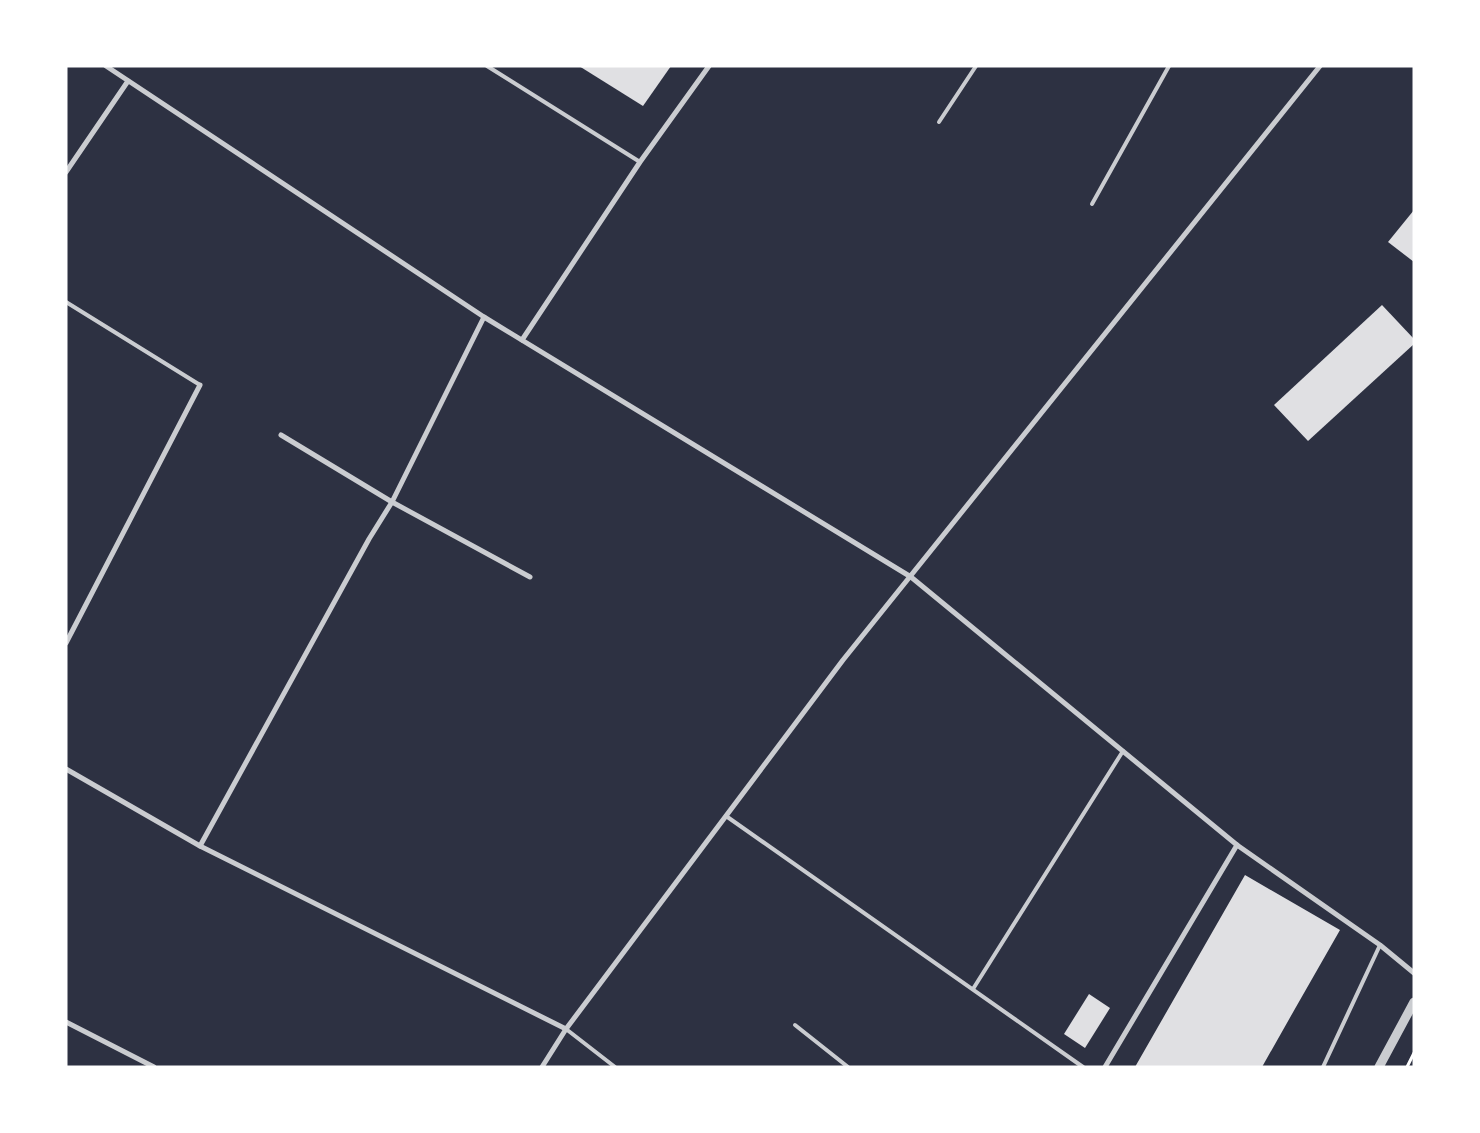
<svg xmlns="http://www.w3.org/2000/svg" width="1480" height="1133" font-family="Ubuntu,sans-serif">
<rect width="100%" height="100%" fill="#2d3142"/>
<!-- building -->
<g fill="#e0e0e3">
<path d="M579,66h92l-28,40z"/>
<path d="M1414,210v52l-26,-20z"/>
<path d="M1382,305l32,34v5l-106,97 -34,-36z"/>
<path d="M1245,875l95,55 -44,77 -34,60h-127z"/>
<path d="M1089,994l21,14 -25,40 -21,-14z"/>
</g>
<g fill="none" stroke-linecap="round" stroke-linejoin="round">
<!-- path -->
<path stroke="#fff" stroke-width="3" d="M1407,1067l7,-14"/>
<!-- service -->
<g stroke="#caccd0" stroke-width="4">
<path d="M487,66l153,96"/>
<path d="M939,122l37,-56"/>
<path d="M1092,204l77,-138"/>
<path d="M66,302l134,83"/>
<path d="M726,816l357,251"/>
<path d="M973,989l150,-238"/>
<path d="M795,1025l53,42"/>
<path d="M566,1029l49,38"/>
<path d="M1323,1067l57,-122"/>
</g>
<!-- minor -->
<g stroke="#caccd0" stroke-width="5">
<path d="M106,66l378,251 427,260 326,268 143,100 34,28"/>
<path d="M66,172l62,-91"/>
<path d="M522,340l118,-178 69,-96"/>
<path d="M281,435l111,67 138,75"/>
<path d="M66,643l134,-258"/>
<path d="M66,769l134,77 366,183"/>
<path d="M200,846l169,-307 23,-37 92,-185"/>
<path d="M66,1022l88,45"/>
<path d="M542,1067l24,-38 277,-369 477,-594"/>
<path d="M1105,1067l132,-222"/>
</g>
<!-- tertiary -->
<path stroke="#caccd0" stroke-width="9" d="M1379,1067l35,-65"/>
</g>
<!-- border -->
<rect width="1480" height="1133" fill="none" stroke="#ffffff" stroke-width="135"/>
</svg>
